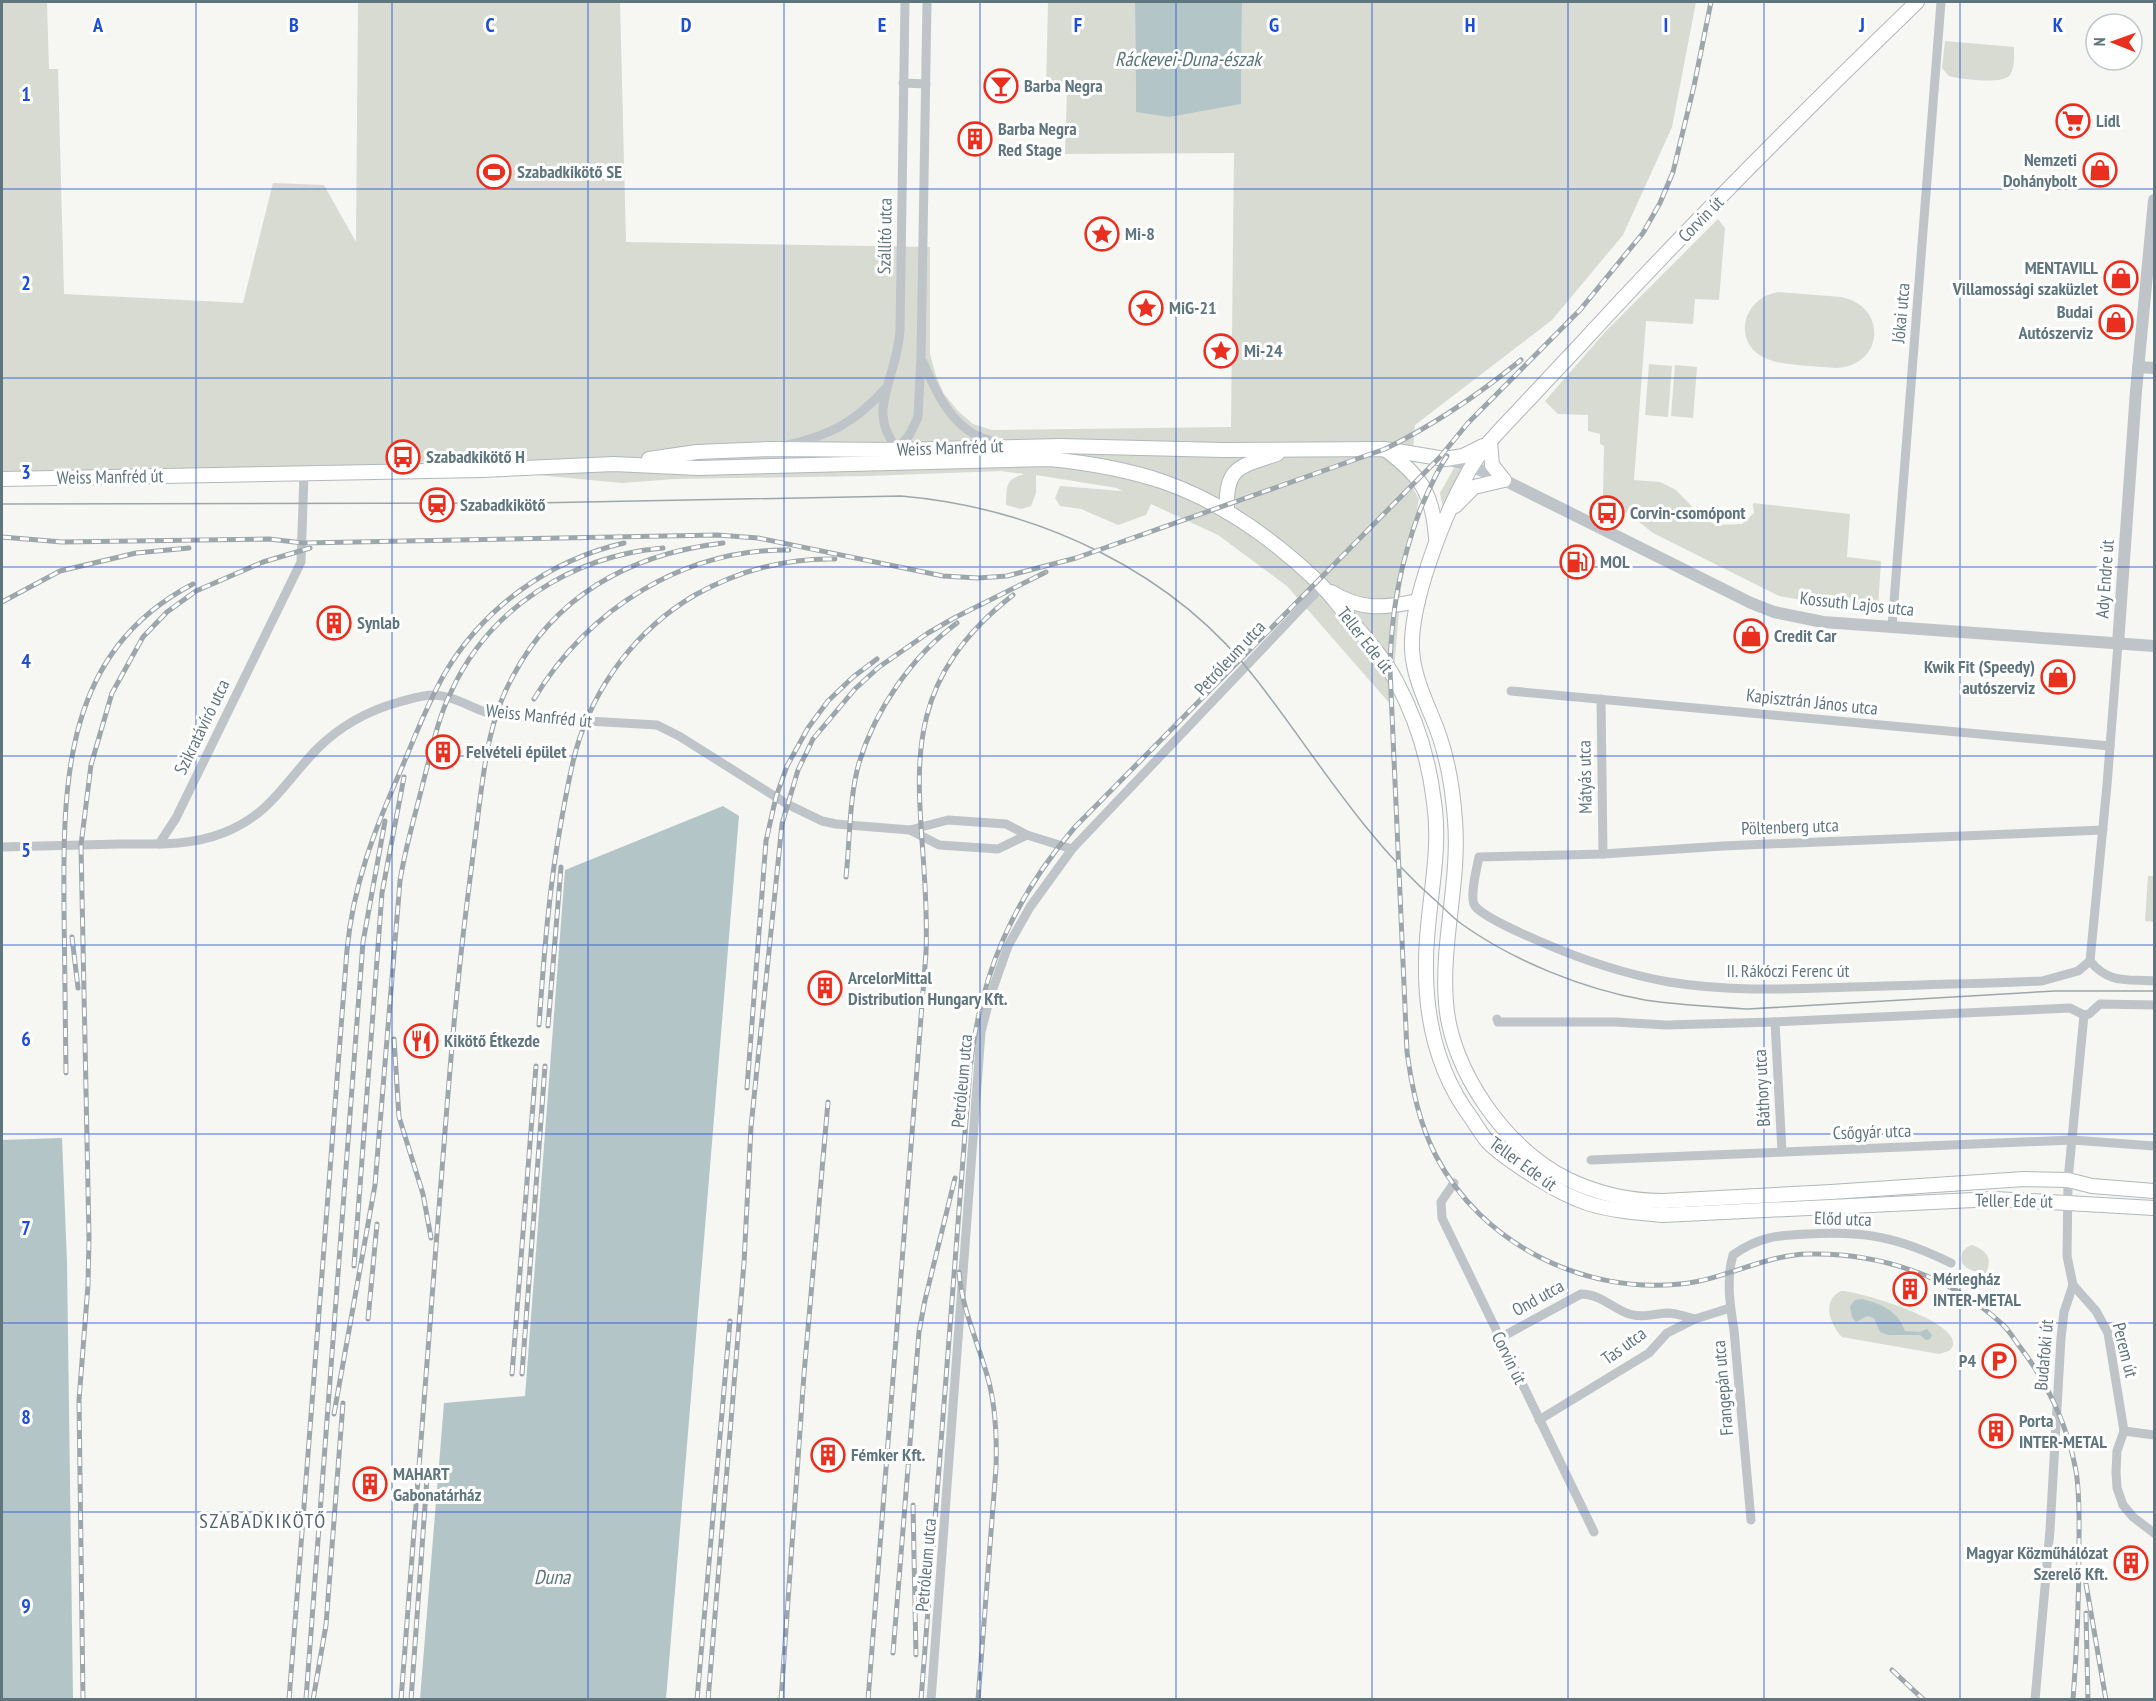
<svg xmlns="http://www.w3.org/2000/svg" width="2156" height="1701" font-family="'PT Sans Narrow',sans-serif">
<rect width="100%" height="100%" fill="#f6f6f3"/>
<!-- green -->
<g fill="#d7dbd2">
<path d="M2,2h45l2,67h9l6,225 179,9 30,-120 51,2 32,57 2,-240h262l6,240 304,5v107l6,22 8,18 14,17 15,13 19,6 239,-3 3,-274 -169,1 2,-64 -21,-1 2,-87h87l1,110 105,-8 1,-102h454l-24,125 -49,108 -71,85 -137,105 -5,58 9,16 -3,18 -12,36 -13,152 -104,-119 -69,-51 -67,-31 -5,11 -28,10 -37,-16 -21,-3 -5,-8 5,-12 62,5 -5,-3 -81,-13v18l-5,13 -10,3 -15,-4c1,-20 -1,-26 19,-31l-24,-3 -132,5 -194,3 -53,4 -139,-13 -481,9z"/>
<path d="M1945,41l69,6c0,8 1,21 -4,28 -7,10 -50,4 -61,1l-7,-8z"/>
<path d="M1718,219l7,9 -6,72 -24,-1 -2,25 -47,-3 -12,159 26,2 16,8 27,28 13,7 26,-1 12,-11 -1,-10 97,11 -3,43 34,4 -3,47 -43,-2 -56,-10 -126,-63 -24,-19 -26,-17 1,-51 -4,-2v-10l-12,-3v-16l-30,-1 -13,-13 61,-70z"/>
<path d="M1778,292l63,5c47,9 43,68 -4,71 -20,-2 -53,-2 -70,-9 -36,-15 -25,-61 11,-67z"/>
<path d="M1649,364l23,2 -4,51 -23,-2z"/>
<path d="M1675,365l22,2 -4,51 -22,-2z"/>
<path d="M1454,468l12,3 -22,42 -4,-20z"/>
<path d="M2148,876h6v46l-9,-1z"/>
<path d="M1972,1245c14,5 21,13 14,28 -9,-1 -18,-2 -24,-10 -2,-9 1,-15 10,-18z"/>
<path d="M1841,1291c18,0 118,30 112,54 -2,7 -8,7 -14,9l-97,-17c-12,-13 -21,-36 -1,-46z"/>
</g>
<!-- water -->
<g fill="#b4c5c7">
<path d="M1135,2h107l-1,102 -72,13 -33,-5z"/>
<path d="M723,806l16,10 -73,883h-246l24,-296 81,-7 40,-526z"/>
<path d="M62,1138l5,124 6,437h-71v-559z"/>
<path d="M1862,1299c20,5 36,12 43,32l15,1 7,-3 5,6 -2,4 -4,1 -6,-5h-32l-8,-3 -6,-14 -7,-2 -11,6 -4,-5 -2,-11 5,-6z"/>
</g>
<g fill="none" stroke-linecap="round" stroke-linejoin="round">
<!-- secondary casing -->
<g stroke="#b1b8bc" stroke-width="16">
<g id="secondary">
<path d="M1917,2c-115,111 -229,225 -337,343 -21,22 -42,45 -63,67 -17,18 -36,37 -48,59 -24,42 -64,140 -56,188 4,28 18,52 27,79 9,27 13,54 15,82 5,61 -14,122 -9,183 5,68 60,146 121,176 31,15 62,22 96,22l168,-9 193,-13 44,1 24,6 62,5"/>
<path d="M1490,441l2,24 12,15"/>
<path d="M1386,450c35,26 47,44 50,88"/>
<path d="M649,459l48,-7 73,-3 128,1 162,-4 163,4 162,-1 60,10 18,-3 20,-10"/>
<path d="M2,479l481,-9 131,-6 84,4 352,-9c39,4 76,10 114,23 57,20 109,57 153,99 13,12 24,28 36,42 15,18 32,37 43,58 20,37 33,79 38,121 8,53 -8,107 -8,160 -1,56 12,112 46,157 5,8 10,16 16,23 14,14 33,26 49,36 16,10 32,19 50,25 25,8 51,10 76,12l332,-16 159,9"/>
<path d="M1455,506l19,-19 30,-7"/>
<path d="M1227,512c-2,-45 11,-45 50,-58"/>
<path d="M1331,592c31,19 53,16 87,9"/>
</g>
</g>
<!-- minor -->
<g stroke="#bec4c7" stroke-width="9">
<path d="M903,83l23,1"/>
<path d="M923,362c12,28 27,62 57,75 7,3 15,5 23,8"/>
<path d="M788,445c43,-10 67,-23 97,-56"/>
<path d="M899,451c-27,-32 -14,-53 -5,-88 3,-11 5,-21 6,-32l5,-329"/>
<path d="M895,452l15,-18 8,-17 3,-60 6,-355"/>
<path d="M1892,627l49,-625"/>
<path d="M1511,691l599,55"/>
<path d="M1601,699l2,155"/>
<path d="M910,830l29,15 59,4 29,-14"/>
<path d="M159,844l17,-26 125,-256 3,-88"/>
<path d="M2,847c39,-1 78,-2 118,-3 35,0 70,2 103,-11 48,-19 61,-50 94,-84 23,-23 50,-38 82,-47 11,-3 23,-7 35,-7 23,1 43,17 65,21l158,9 22,11 108,68 35,17 14,3 74,6 38,-10 58,4 21,11 45,14"/>
<path d="M2090,961l-12,10 -36,10c-63,3 -127,4 -191,6 -61,2 -122,5 -182,-5 -45,-8 -89,-23 -130,-41 -14,-6 -56,-24 -64,-35 -6,-8 2,-39 4,-49l124,-3 120,-8 380,-16"/>
<path d="M2090,961l17,-176 11,-141"/>
<path d="M2090,961c19,23 36,18 64,20"/>
<path d="M2084,1015l5,-1 11,-10 54,1"/>
<path d="M1497,1019l1,3h117l51,3 109,-3 295,-14 14,7"/>
<path d="M1775,1022l7,130"/>
<path d="M1591,1160l481,-20 82,6"/>
<path d="M1454,1183l-13,19 1,16 152,314"/>
<path d="M2073,1285l23,26 12,22 16,98 -7,20 -1,21 1,16 6,17 10,12 21,16"/>
<path d="M1500,1338l81,-44c19,0 31,14 48,20 14,4 24,0 38,-1 9,0 20,4 28,6"/>
<path d="M1539,1420l110,-67 18,-20 28,-14 35,-11"/>
<path d="M2124,1431l30,4"/>
<path d="M1751,1520l-17,-190c-4,-24 -8,-51 -1,-75 25,-18 45,-20 75,-21 58,-3 90,3 143,29"/>
<path d="M931,1700l50,-668 9,-35 18,-51 22,-39 42,-58 250,-263"/>
<path d="M2035,1700l15,-170 11,-192 3,-26 9,-27 -6,-29 1,-76 16,-165"/>
</g>
<!-- tertiary -->
<g stroke="#bec4c7" stroke-width="12">
<path d="M2138,367l16,1"/>
<path d="M1446,459l25,7 33,14 247,123 23,9 49,10 331,24"/>
<path d="M2118,644l18,-253 18,-191"/>
</g>
<!-- secondary -->
<use href="#secondary" stroke="#fff" stroke-width="14"/>
<!-- tram -->
<path stroke="#9da7ab" stroke-width="1.5" d="M2,504l531,-1 368,-7c137,12 274,75 358,187 57,74 106,156 177,218 9,8 17,17 27,24 51,36 120,64 182,75 34,5 69,7 103,9l307,-18h99"/>
<!-- rail casing -->
<g stroke="#9da7ab" stroke-width="5">
<g id="rail">
<path d="M1447,456c-11,16 -19,36 -27,54 -20,54 -29,102 -30,159l17,383c5,36 12,71 29,104 46,88 147,138 244,128 44,-4 84,-29 128,-30 70,-2 142,22 194,70 7,6 12,15 18,23 27,35 48,79 56,124 4,24 3,49 3,74 0,52 -2,103 -6,155"/>
<path d="M2,537l60,5 207,-3 34,4 414,-8 41,3 185,38 35,2 29,-2 69,-18 309,-109c49,-24 93,-54 136,-89"/>
<path d="M2,602l58,-31 76,-18 53,-5"/>
<path d="M534,699c54,-90 149,-150 255,-149"/>
<path d="M846,877c4,-36 3,-79 13,-114 16,-53 53,-107 98,-140"/>
<path d="M72,937l6,51"/>
<path d="M539,1025c5,-70 10,-139 23,-208 4,-22 8,-45 14,-67 18,-64 61,-121 119,-155 43,-24 91,-37 140,-36"/>
<path d="M548,1026l13,-159"/>
<path d="M394,1039l5,78 24,77 8,44"/>
<path d="M66,1073c-1,-54 -1,-109 -2,-163 -1,-128 -1,-258 129,-326"/>
<path d="M747,1088l19,-247 10,-44 11,-31 21,-38 20,-27 25,-24 24,-18"/>
<path d="M354,1266l28,-373 22,-116"/>
<path d="M959,1272c3,37 18,68 28,103 9,30 10,61 9,93l-18,232"/>
<path d="M368,1319l9,-95"/>
<path d="M512,1374l24,-308"/>
<path d="M522,1374l23,-308"/>
<path d="M334,1414l41,-229 25,-304c5,-33 15,-65 23,-98 8,-30 14,-63 28,-91 38,-84 121,-136 212,-144"/>
<path d="M913,1505l3,150"/>
<path d="M2086,1584l20,116"/>
<path d="M2086,1613l2,87"/>
<path d="M893,1653l26,-321 6,-32 30,-122"/>
<path d="M1892,1670l32,30"/>
<path d="M306,1699l57,-757 22,-121"/>
<path d="M83,1700l-4,-300 9,-115 1,-47 -8,-393 10,-80 21,-72 31,-56 24,-25 29,-21 67,-29 47,-14"/>
<path d="M289,1700l58,-750c6,-64 27,-119 53,-178 14,-33 27,-68 45,-99 39,-66 105,-113 179,-130"/>
<path d="M313,1700l13,-75 17,-222"/>
<path d="M401,1700c12,-156 24,-311 36,-467 9,-110 16,-220 30,-330 4,-32 8,-64 12,-96 6,-46 11,-90 34,-131 44,-83 119,-122 210,-133"/>
<path d="M411,1700l16,-222"/>
<path d="M697,1700l33,-379"/>
<path d="M708,1700l36,-437 7,-136 31,-303 16,-54 15,-31 42,-50 24,-22 49,-34 26,-15 92,-46"/>
<path d="M781,1700l23,-326 24,-272"/>
<path d="M868,1700l58,-747c6,-146 -51,-250 87,-358"/>
<path d="M921,1700l49,-631c10,-94 43,-170 105,-242l365,-370 28,-34 112,-113 63,-77 17,-30 13,-31 21,-86 17,-84"/>
</g>
</g>
<!-- rail -->
<use href="#rail" stroke="#fff" stroke-width="3" stroke-dasharray="9" stroke-linecap="butt"/>
</g>
<!-- grid -->
<path fill="none" stroke="#1d4ed8" stroke-width="1.5" stroke-opacity="0.55" d="M196,2v1698M392,2v1698M588,2v1698M784,2v1698M980,2v1698M1176,2v1698M1372,2v1698M1568,2v1698M1764,2v1698M1960,2v1698M2,189h2152M2,378h2152M2,567h2152M2,756h2152M2,945h2152M2,1134h2152M2,1323h2152M2,1512h2152"/>
<!-- icons -->
<defs>
<g id="bar-ring" transform="scale(1.725)"><circle r="9.5" fill="#fff" stroke="#ea2f1f" stroke-width="1.5"/><path d="M-6-5H6L.8 .8V4.5H3.5V6h-7V4.5H-.8V.8Z" fill="#ea2f1f"/></g>
<g id="supermarket-ring" transform="scale(1.725)"><circle r="9.5" fill="#fff" stroke="#ea2f1f" stroke-width="1.5"/><path d="M-6-5.5h2.5l.6 2H6L4.5 2H-2.5L-4.4-4H-6ZM-1.5 3.2a1.3 1.3 0 1 0 .1 0ZM3 3.2a1.3 1.3 0 1 0 .1 0Z" fill="#ea2f1f"/></g>
<g id="building-ring" transform="scale(1.725)"><circle r="9.5" fill="#fff" stroke="#ea2f1f" stroke-width="1.5"/><path d="M-4-6H4V6H1V3H-1V6H-4ZM-2.5-4.3h1.7v1.8h-1.7ZM.8-4.3h1.7v1.8H.8ZM-2.5-1h1.7V.8h-1.7ZM.8-1h1.7V.8H.8Z" fill="#ea2f1f"/></g>
<g id="shop-ring" transform="scale(1.725)"><circle r="9.5" fill="#fff" stroke="#ea2f1f" stroke-width="1.5"/><path d="M-5-2.5h2.3a2.7 3.5 0 0 1 5.4 0H5L5.5 6h-11ZM-1.5-2.5h3a1.5 2.3 0 0 0-3 0Z" fill="#ea2f1f"/></g>
<g id="stadium-ring" transform="scale(1.725)"><circle r="9.5" fill="#fff" stroke="#ea2f1f" stroke-width="1.5"/><path d="M0-5a6.5 5 0 1 0 0 10a6.5 5 0 1 0 0-10ZM-3.5-1.8h7v3.6h-7Z" fill="#ea2f1f"/></g>
<g id="sight-ring" transform="scale(1.725)"><circle r="9.5" fill="#fff" stroke="#ea2f1f" stroke-width="1.5"/><path d="M0-6L1.8-2.2L6-1.7L2.9 1.2L3.7 5.4L0 3.3L-3.7 5.4L-2.9 1.2L-6-1.7L-1.8-2.2Z" fill="#ea2f1f"/></g>
<g id="bus-ring" transform="scale(1.725)"><circle r="9.5" fill="#fff" stroke="#ea2f1f" stroke-width="1.5"/><path d="M-5-6H5V4H4V6H2V4H-2V6H-4V4H-5ZM-3.5-4V0h7V-4ZM-3.5 1.2v1.5H-2V1.2ZM2 1.2v1.5H3.5V1.2Z" fill="#ea2f1f"/></g>
<g id="station-ring" transform="scale(1.725)"><circle r="9.5" fill="#fff" stroke="#ea2f1f" stroke-width="1.5"/><path d="M-3-6H3Q5-6 5-4V2Q5 4 3 4L4.5 6H3L1.5 4h-3L-3 6H-4.5L-3 4Q-5 4-5 2V-4Q-5-6-3-6ZM-3.5-4v3h7v-3ZM-3.5 1v1.5H-2V1ZM2 1v1.5H3.5V1Z" fill="#ea2f1f"/></g>
<g id="fuel-ring" transform="scale(1.725)"><circle r="9.5" fill="#fff" stroke="#ea2f1f" stroke-width="1.5"/><path d="M-5.5-6h7V0h2V4h1.3V-2.5L3-4.5l.8-.8L6-3V5H2.5V1h-1V6h-7ZM-4.2-4.7v3.2H.2V-4.7Z" fill="#ea2f1f"/></g>
<g id="restaurant-ring" transform="scale(1.725)"><circle r="9.5" fill="#fff" stroke="#ea2f1f" stroke-width="1.5"/><path d="M-5-6h1v4h1v-4h1v4h1v-4h1v5L-1.5 .5V6h-2V.5L-5-1ZM5-6V6H3V1.5H1.5Q1.5-4 5-6Z" fill="#ea2f1f"/></g>
<g id="parking-ring" transform="scale(1.725)"><circle r="9.5" fill="#fff" stroke="#ea2f1f" stroke-width="1.5"/><path d="M-3.5-5.5H1a3.5 3.5 0 0 1 0 7H-1V5.5H-3.5ZM-1-3.4V-.6H.8a1.4 1.4 0 0 0 0-2.8Z" fill="#ea2f1f"/></g>
</defs>
<g fill-rule="evenodd">
<use href="#bar-ring" x="1001" y="86"/>
<use href="#supermarket-ring" x="2073" y="121"/>
<use href="#building-ring" x="975" y="139"/>
<use href="#shop-ring" x="2100" y="170"/>
<use href="#stadium-ring" x="494" y="172"/>
<use href="#sight-ring" x="1102" y="234"/>
<use href="#shop-ring" x="2121" y="278"/>
<use href="#sight-ring" x="1146" y="308"/>
<use href="#shop-ring" x="2116" y="322"/>
<use href="#sight-ring" x="1221" y="351"/>
<use href="#bus-ring" x="403" y="457"/>
<use href="#station-ring" x="437" y="505"/>
<use href="#bus-ring" x="1607" y="513"/>
<use href="#fuel-ring" x="1577" y="562"/>
<use href="#building-ring" x="334" y="623"/>
<use href="#shop-ring" x="1751" y="636"/>
<use href="#shop-ring" x="2058" y="677"/>
<use href="#building-ring" x="443" y="752"/>
<use href="#building-ring" x="825" y="988"/>
<use href="#restaurant-ring" x="421" y="1041"/>
<use href="#building-ring" x="1910" y="1289"/>
<use href="#parking-ring" x="1999" y="1361"/>
<use href="#building-ring" x="1996" y="1431"/>
<use href="#building-ring" x="828" y="1455"/>
<use href="#building-ring" x="370" y="1484"/>
<use href="#building-ring" x="2131" y="1563"/>
</g>
<g text-anchor="middle" stroke-width="6" stroke-linejoin="round" paint-order="stroke">
<!-- poi labels -->
<g font-size="18" font-weight="bold" fill="#60767f" stroke="#fff" text-anchor="start">
<text x="1024" y="92">Barba Negra</text>
<text x="2096" y="127">Lidl</text>
<text x="998" y="135">Barba Negra<tspan x="998" dy="21">Red Stage</tspan></text>
<text x="2077" y="166" text-anchor="end">Nemzeti<tspan x="2077" dy="21">Dohánybolt</tspan></text>
<text x="517" y="178">Szabadkikötő SE</text>
<text x="1125" y="240">Mi-8</text>
<text x="2098" y="274" text-anchor="end">MENTAVILL<tspan x="2098" dy="21">Villamossági szaküzlet</tspan></text>
<text x="1169" y="314">MiG-21</text>
<text x="2093" y="318" text-anchor="end">Budai<tspan x="2093" dy="21">Autószerviz</tspan></text>
<text x="1244" y="357">Mi-24</text>
<text x="426" y="463">Szabadkikötő H</text>
<text x="460" y="511">Szabadkikötő</text>
<text x="1630" y="519">Corvin-csomópont</text>
<text x="1600" y="568">MOL</text>
<text x="357" y="629">Synlab</text>
<text x="1774" y="642">Credit Car</text>
<text x="2035" y="673" text-anchor="end">Kwik Fit (Speedy)<tspan x="2035" dy="21">autószerviz</tspan></text>
<text x="466" y="758">Felvételi épület</text>
<text x="848" y="984">ArcelorMittal<tspan x="848" dy="21">Distribution Hungary Kft.</tspan></text>
<text x="444" y="1047">Kikötő Étkezde</text>
<text x="1933" y="1285">Mérlegház<tspan x="1933" dy="21">INTER-METAL</tspan></text>
<text x="1976" y="1367" text-anchor="end">P4</text>
<text x="2019" y="1427">Porta<tspan x="2019" dy="21">INTER-METAL</tspan></text>
<text x="851" y="1461">Fémker Kft.</text>
<text x="393" y="1480">MAHART<tspan x="393" dy="21">Gabonatárház</tspan></text>
<text x="2108" y="1559" text-anchor="end">Magyar Közműhálózat<tspan x="2108" dy="21">Szerelő Kft.</tspan></text>
</g>
<!-- street labels -->
<g font-size="18" fill="#60767f" stroke="#fff">
<text transform="translate(1701 219) rotate(-46)" y="6">Corvin út</text>
<text transform="translate(885 236) rotate(-89)" y="6">Szállító utca</text>
<text transform="translate(1901 313) rotate(-85)" y="6">Jókai utca</text>
<text transform="translate(950 448) rotate(-2)" y="6">Weiss Manfréd út</text>
<text transform="translate(110 477) rotate(-1)" y="6">Weiss Manfréd út</text>
<text transform="translate(2105 579) rotate(-86)" y="6">Ady Endre út</text>
<text transform="translate(1857 604) rotate(6)" y="6">Kossuth Lajos utca</text>
<text transform="translate(1365 640) rotate(52)" y="6">Teller Ede út</text>
<text transform="translate(1230 658) rotate(-47)" y="6">Petróleum utca</text>
<text transform="translate(1812 702) rotate(6)" y="6">Kapisztrán János utca</text>
<text transform="translate(539 716) rotate(6)" y="6">Weiss Manfréd út</text>
<text transform="translate(202 727) rotate(-64)" y="6">Szikratávíró utca</text>
<text transform="translate(1585 777) rotate(-91)" y="6">Mátyás utca</text>
<text transform="translate(1790 827) rotate(-2)" y="6">Pöltenberg utca</text>
<text x="1788" y="977">II. Rákóczi Ferenc út</text>
<text transform="translate(962 1081) rotate(-85)" y="6">Petróleum utca</text>
<text transform="translate(1762 1088) rotate(-93)" y="6">Báthory utca</text>
<text transform="translate(1872 1132) rotate(-2)" y="6">Csőgyár utca</text>
<text transform="translate(1523 1164) rotate(36)" y="6">Teller Ede út</text>
<text transform="translate(2014 1201) rotate(1)" y="6">Teller Ede út</text>
<text transform="translate(1843 1219) rotate(2)" y="6">Előd utca</text>
<text transform="translate(1538 1298) rotate(-29)" y="6">Ond utca</text>
<text transform="translate(1624 1346) rotate(-36)" y="6">Tas utca</text>
<text transform="translate(2125 1350) rotate(76)" y="6">Perem út</text>
<text transform="translate(2044 1355) rotate(-85)" y="6">Budafoki út</text>
<text transform="translate(1509 1358) rotate(64)" y="6">Corvin út</text>
<text transform="translate(1723 1388) rotate(-95)" y="6">Frangepán utca</text>
<text transform="translate(926 1565) rotate(-85)" y="6">Petróleum utca</text>
</g>
<!-- water labels -->
<g font-size="20" font-style="italic" fill="#5a777b" stroke="#fff">
<text x="1188" y="66">Ráckevei-Duna-észak</text>
<text x="552" y="1584">Duna</text>
</g>
<!-- neighbourhood labels -->
<g font-size="20" letter-spacing="1.5" fill="#52636a" stroke="#fff">
<text x="263" y="1528">SZABADKIKÖTŐ</text>
</g>
</g>
<g font-size="20" text-anchor="middle" font-weight="bold" fill="#1d4ed8" stroke="#fff" stroke-width="6" stroke-linejoin="round" paint-order="stroke">
<text x="98" y="32">A</text>
<text x="294" y="32">B</text>
<text x="490" y="32">C</text>
<text x="686" y="32">D</text>
<text x="882" y="32">E</text>
<text x="1078" y="32">F</text>
<text x="1274" y="32">G</text>
<text x="1470" y="32">H</text>
<text x="1666" y="32">I</text>
<text x="1862" y="32">J</text>
<text x="2058" y="32">K</text>
<text x="26" y="101">1</text>
<text x="26" y="290">2</text>
<text x="26" y="479">3</text>
<text x="26" y="668">4</text>
<text x="26" y="857">5</text>
<text x="26" y="1046">6</text>
<text x="26" y="1235">7</text>
<text x="26" y="1424">8</text>
<text x="26" y="1613">9</text>
</g>
<!-- border -->
<rect width="2156" height="1701" fill="none" stroke="#60767f" stroke-width="6"/>
<!-- north arrow -->
<g transform="translate(2114 42) rotate(271)"><circle r="28" fill="#ffffff" stroke="#bfc8cc" stroke-width="1.5"/>
<path d="M0-4.5L10 22L0 15L-10 22Z" fill="#ea2f1f"/>
<text y="-9" font-size="16" font-weight="bold" text-anchor="middle" fill="#60767f">N</text>
</g>
</svg>
